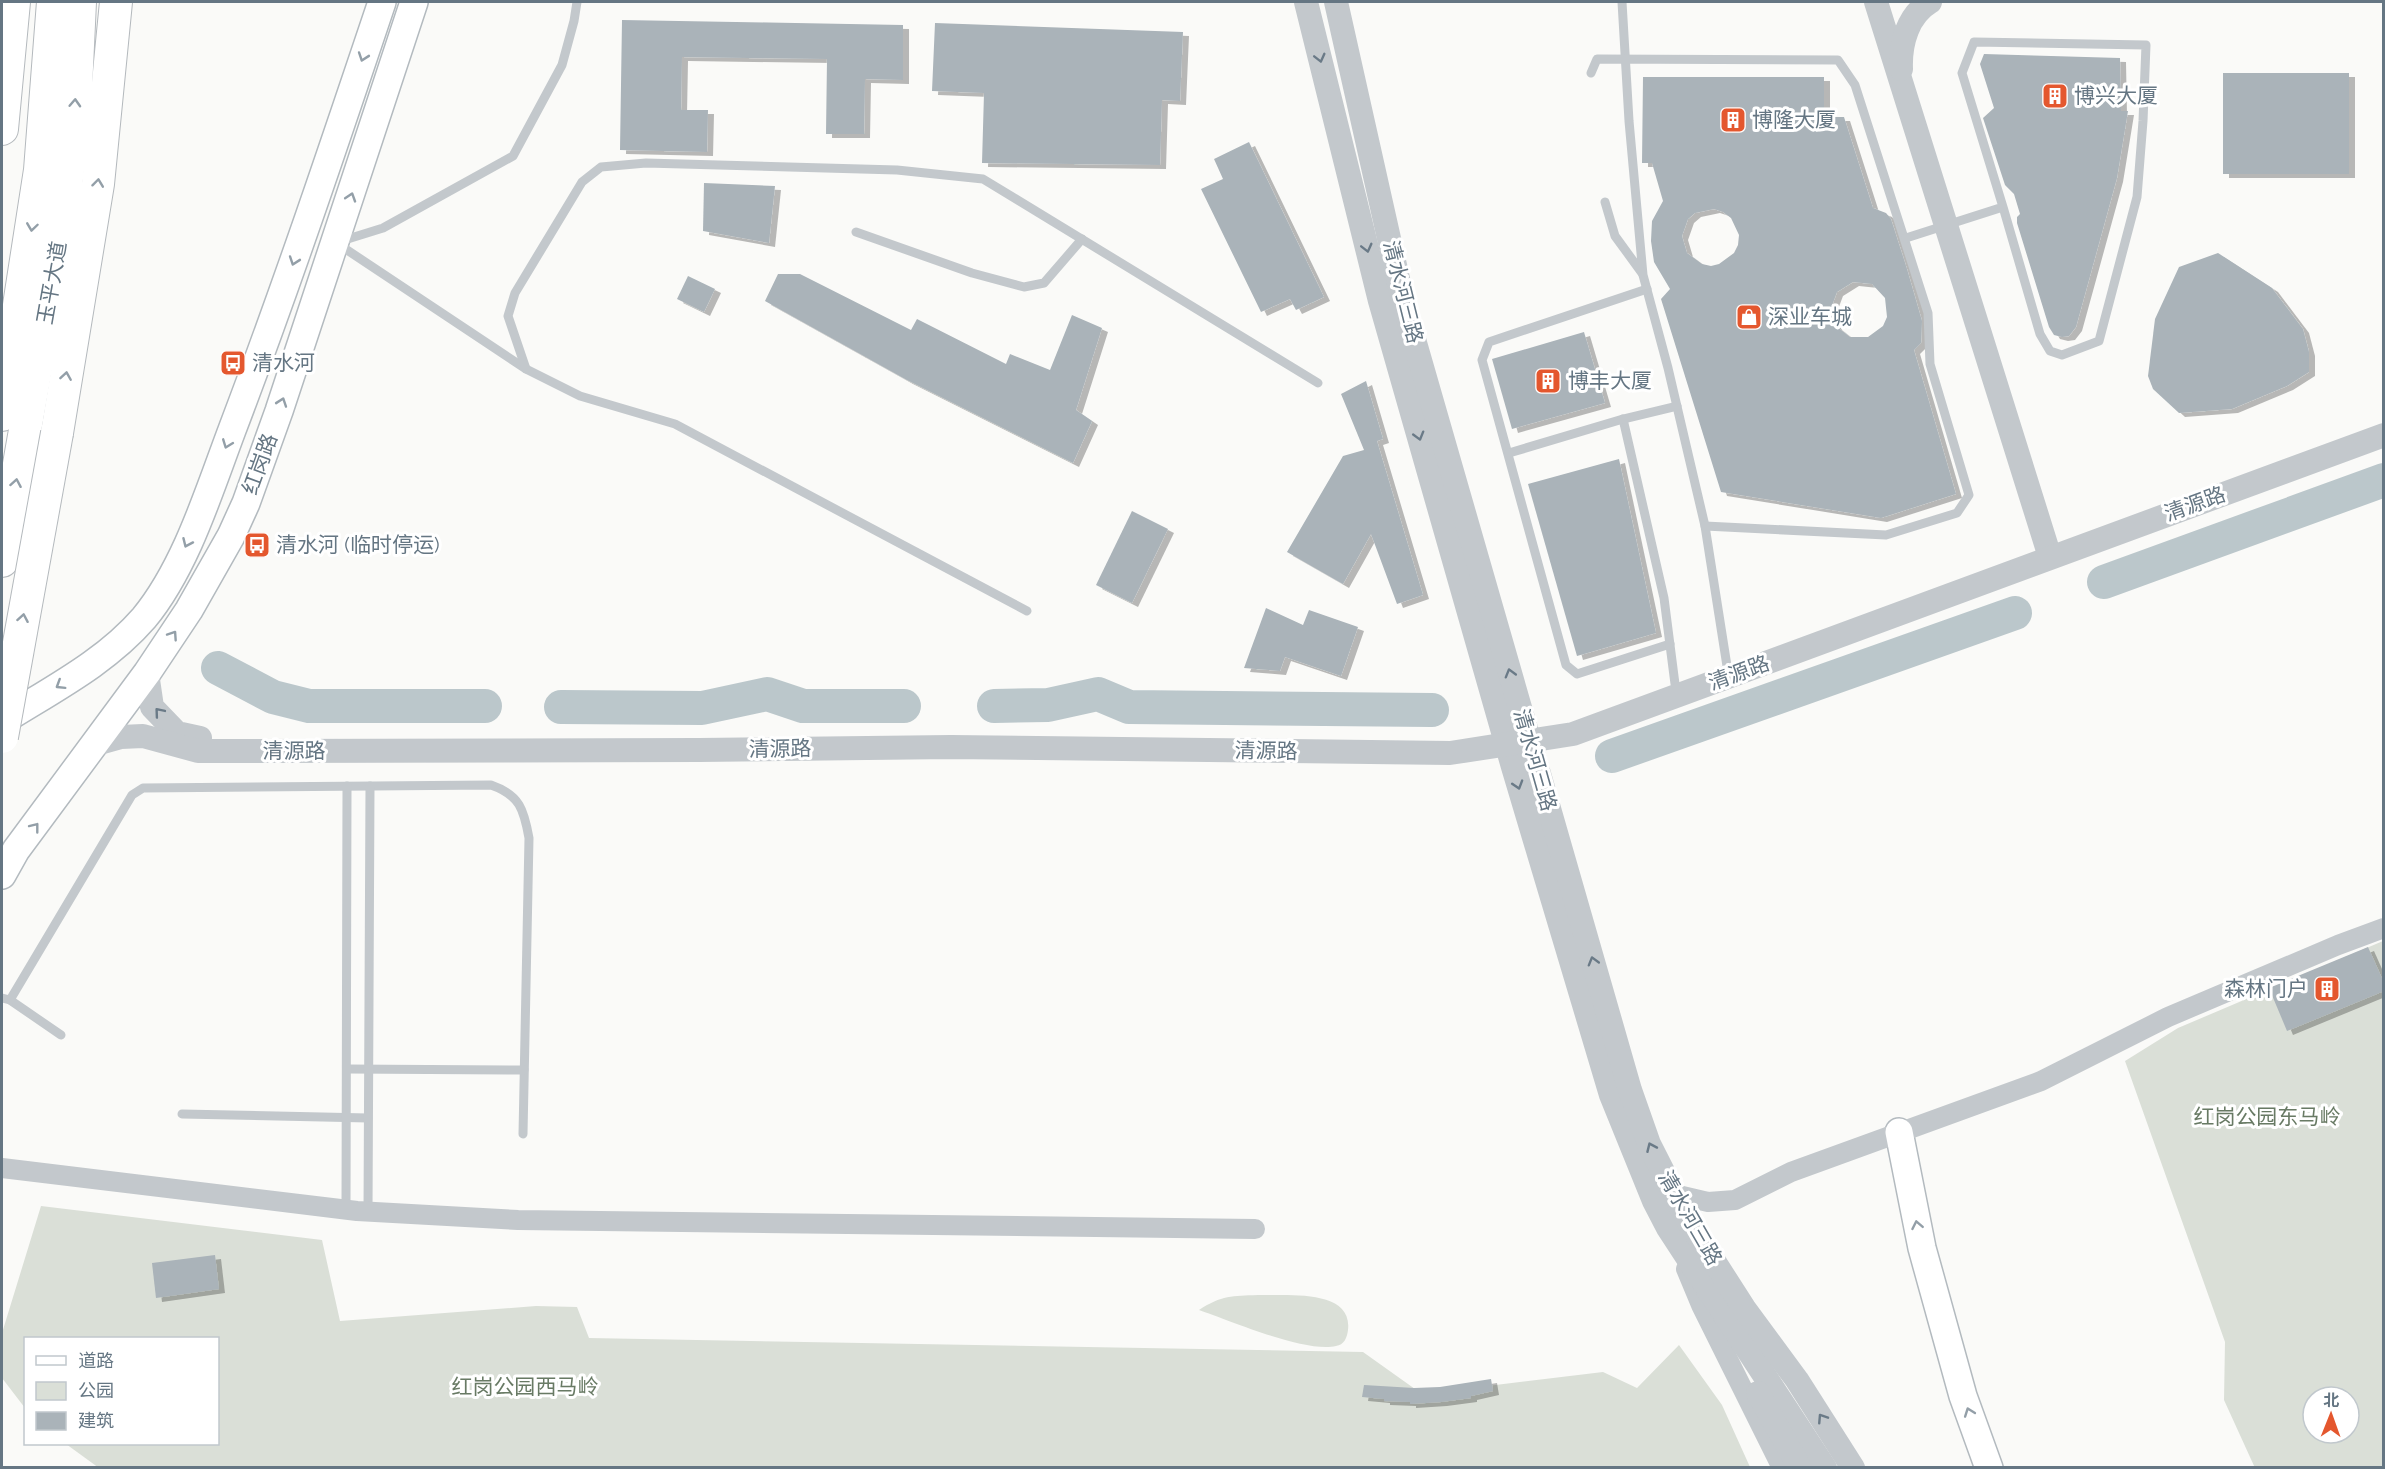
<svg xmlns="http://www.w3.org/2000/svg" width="2385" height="1469" font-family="Raleway,'Noto Sans SC',sans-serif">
<defs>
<filter id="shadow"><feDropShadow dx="6" dy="4" stdDeviation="0" flood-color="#0004"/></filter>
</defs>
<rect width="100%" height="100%" fill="#fafaf8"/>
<!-- green -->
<g fill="#dadfd7" fill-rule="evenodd">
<path d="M2383,941v526l-128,1 -31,-68 1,-58 -100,-281 53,-33zM2313,1397h36v36h-36z"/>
<path d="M41,1206l281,34 18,81 196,-15 41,1 12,31 774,14 59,42 181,-22 34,16 42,-43 43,60 28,62 -1651,1 -33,-24h152v-106h-192l-1,70 -23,-30v-45z"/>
<path d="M1258,1295c27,1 95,-7 90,35 -1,8 -4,15 -12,16 -31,7 -105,-25 -137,-36 23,-15 33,-14 59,-15z"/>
</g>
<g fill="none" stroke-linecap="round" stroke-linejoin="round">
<!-- river -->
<g stroke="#bbc7cb" stroke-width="34">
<path d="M2104,582l280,-102"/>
<path d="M218,668l55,29 36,9h176"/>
<path d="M994,706l54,-1 50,-11 31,13 303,3"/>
<path d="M561,707l141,1 65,-14 36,12h101"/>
<path d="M1612,756l403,-143"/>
</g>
</g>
<!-- building -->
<g fill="#aab3b9" fill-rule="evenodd" filter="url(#shadow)">
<path d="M622,20l281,5v55l-38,-1 -1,55h-38l1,-75 -145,-2 -1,53h27l-1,42 -87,-2z"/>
<path d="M935,23l248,9 -3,69 -18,-1 -2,65 -178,-2 2,-70 -52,-2z"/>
<path d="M1984,54l136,4 1,53h7l-11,67 -41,149 -7,9 -7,1 -8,-2 -5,-8 -32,-104v-6l3,-3 -6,-20 -9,-9 -22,-67 11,-10 -14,-44z"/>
<rect x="2223" y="73" width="126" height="101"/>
<path d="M1643,77h181v40h20l29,91 13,5 5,6 16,50 15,52 -1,22 -7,7 42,144 -75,24 -160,-26 -60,-193 9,-10 -16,-27 -3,-21 1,-20 11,-20 -11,-38h-10zM1714,209l9,3 8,6 8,17 -1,10 -4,8 -15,11 -8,2 -9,-2 -15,-11 -5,-17 6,-17 7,-6zM1853,282l19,2 13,14 2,19 -4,9 -15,11h-18l-14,-11 -4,-8 -1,-10 6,-16z"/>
<path d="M1249,142l75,155 -28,13 -6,-11 -29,13 -60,-123 22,-10 -9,-20z"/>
<path d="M704,183l71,3 -6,57 -66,-12z"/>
<path d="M2218,253l54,35 31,41 6,23v20l-22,14 -55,23 -53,4 -26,-24 -5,-13 7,-57 24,-52z"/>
<path d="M778,274h22l111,56 6,-11 89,45 4,-10 40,16 22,-55 30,13 -26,82 16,11 -19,42 -166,-83 -142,-79z"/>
<path d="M688,276l27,13 -11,23 -27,-13z"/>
<path d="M1584,332l21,71 -93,26 -20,-70z"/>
<path d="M1366,381l17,58 -6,2 46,154 -26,9 -26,-70 -28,50 -56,-32 56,-96 21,-6 -23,-56z"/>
<path d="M1619,459l37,174 -79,23 -49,-172z"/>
<path d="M1132,511l36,18 -36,74 -36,-18z"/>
<path d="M1266,608l37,17 6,-15 49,17 -17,49 -56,-19 -5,14 -36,-3z"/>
<path d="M2368,947l16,36v8l-97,40 -18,-43z"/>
<path d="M215,1255l4,34 -63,9 -4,-35z"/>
<path d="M1491,1379l2,12 -22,5v2l-30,4 -31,2v-2l-26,-1v-2l-22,-2 2,-12 50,3 26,-1z"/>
</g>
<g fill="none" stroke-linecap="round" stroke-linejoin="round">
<!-- secondary casing -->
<g stroke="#b3babf" stroke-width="30">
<g id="secondary">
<path d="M2,721c49,-31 103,-58 142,-103 42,-51 65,-127 88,-188 54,-142 102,-285 150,-428"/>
<path d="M2,875l14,-25 131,-177 42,-63 42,-74 15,-33 33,-92 135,-409"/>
<path d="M1899,1132l23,116 41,148 26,72"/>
</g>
</g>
<!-- trunk casing -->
<g stroke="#b4b9bd" stroke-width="34">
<g id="trunk">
<path d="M2,129l12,-127"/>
<path d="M2,415l38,-245 13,-168"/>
<path d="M57,433l41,-249 18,-182"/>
<path d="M2,561l60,-341 13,-110 5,-108"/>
</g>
</g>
<!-- service -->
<g stroke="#c3c8cc" stroke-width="9">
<path d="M1622,2l7,119 14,154 25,93 37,158 22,140"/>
<path d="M1591,73l6,-14 241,1 17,25 73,228 2,51 39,131 -12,18 -71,22 -181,-9"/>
<path d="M1605,202l10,34 27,37"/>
<path d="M856,232l116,41 52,14 20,-4 38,-44"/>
<path d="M1906,238l97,-31 -41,-134 12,-31 172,3 -3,76 -6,76 -38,144 -37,14 -12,-4 -10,-17 -37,-127"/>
<path d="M338,242l45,-14 130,-72 49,-91 12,-44 3,-19"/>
<path d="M338,244l188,125 54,27 95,28 352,187"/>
<path d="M1647,289l-158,53 -7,18 84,305 11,9 93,-30"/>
<path d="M526,369l-18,-53 7,-23 67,-111 19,-15 45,-4 251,7 86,9 335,204"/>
<path d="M1623,419l41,179 11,86"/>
<path d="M1509,453l114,-34 54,-13"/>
<path d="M2,998l8,2 51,35"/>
<path d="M10,1000l122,-205 11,-7 348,-3c29,10 33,25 38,53l-6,296"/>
<path d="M347,1069l177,1"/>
<path d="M182,1114l186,4"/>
<path d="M346,1210l1,-424"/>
<path d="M368,1212l2,-426"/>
</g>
<!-- minor -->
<g stroke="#c3c8cc" stroke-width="20">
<path d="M2,1168l355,43 161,9 737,9"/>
<path d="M1665,1197l9,-3 34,8 27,-2 56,-28 250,-91 127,-64 170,-72 46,-17"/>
<path d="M1686,1269l15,36 81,163"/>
</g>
<!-- tertiary -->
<g stroke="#c3c8cc" stroke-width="24">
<path d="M1306,2l74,299 133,466 98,328 43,106 14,27 157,240"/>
<path d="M1336,2l67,299 227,789 19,54 38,75 57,89 53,72 56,88"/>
<path d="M1876,2l174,555"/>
<path d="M1901,69c-1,-26 7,-54 29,-67"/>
<path d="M147,673l5,34 25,26 23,5"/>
<path d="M96,744l25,-7 22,-1 55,15 501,-1 252,-3 499,6 123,-19 811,-299"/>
<path d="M1758,1393l42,75"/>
</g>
<!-- secondary -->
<use href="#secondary" stroke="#fff" stroke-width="27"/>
<!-- trunk -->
<use href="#trunk" stroke="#fff" stroke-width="32"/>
<!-- trunk-bridge casing -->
<g stroke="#b4b9bd" stroke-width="34" stroke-linecap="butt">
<path id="trunk-bridge" d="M2,737l55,-304"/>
</g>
<!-- trunk-bridge -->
<use href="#trunk-bridge" stroke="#fff" stroke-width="32"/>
</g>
<!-- one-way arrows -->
<defs><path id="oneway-chevron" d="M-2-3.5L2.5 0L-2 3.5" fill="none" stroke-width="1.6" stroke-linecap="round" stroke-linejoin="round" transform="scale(1.5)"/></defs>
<g stroke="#939fa8">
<use href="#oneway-chevron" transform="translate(363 57) rotate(109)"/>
<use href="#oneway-chevron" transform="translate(75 103) rotate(-87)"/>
<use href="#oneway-chevron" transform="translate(98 183) rotate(-83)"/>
<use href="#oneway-chevron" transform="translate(351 197) rotate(-72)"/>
<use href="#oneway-chevron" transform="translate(32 227) rotate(98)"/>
<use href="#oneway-chevron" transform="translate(294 261) rotate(109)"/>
<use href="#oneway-chevron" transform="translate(66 376) rotate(-81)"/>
<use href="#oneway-chevron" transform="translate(282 402) rotate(-71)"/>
<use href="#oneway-chevron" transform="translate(227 444) rotate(111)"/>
<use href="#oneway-chevron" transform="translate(16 483) rotate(-80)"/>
<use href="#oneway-chevron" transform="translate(187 543) rotate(114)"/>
<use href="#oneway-chevron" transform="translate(23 618) rotate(-80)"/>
<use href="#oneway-chevron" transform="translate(173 635) rotate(-56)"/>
<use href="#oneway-chevron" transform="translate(60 685) rotate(148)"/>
<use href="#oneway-chevron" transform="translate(35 827) rotate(-52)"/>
<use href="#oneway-chevron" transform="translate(1917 1225) rotate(-101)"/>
<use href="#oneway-chevron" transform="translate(1969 1412) rotate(-110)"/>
</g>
<g stroke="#6a7a87">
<use href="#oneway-chevron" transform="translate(1320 58) rotate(76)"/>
<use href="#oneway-chevron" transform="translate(1367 248) rotate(76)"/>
<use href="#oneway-chevron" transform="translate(1419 436) rotate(74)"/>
<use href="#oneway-chevron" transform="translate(1510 673) rotate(-106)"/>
<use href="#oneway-chevron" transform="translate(159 712) rotate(-130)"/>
<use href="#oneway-chevron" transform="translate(1518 785) rotate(73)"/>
<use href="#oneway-chevron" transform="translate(1593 961) rotate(-106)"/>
<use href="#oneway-chevron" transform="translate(1651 1147) rotate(-114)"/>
<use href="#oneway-chevron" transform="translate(1822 1418) rotate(-123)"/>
</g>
<!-- icons -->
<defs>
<g id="building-square" transform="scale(1.35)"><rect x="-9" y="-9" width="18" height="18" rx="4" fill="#e4572e" stroke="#fff"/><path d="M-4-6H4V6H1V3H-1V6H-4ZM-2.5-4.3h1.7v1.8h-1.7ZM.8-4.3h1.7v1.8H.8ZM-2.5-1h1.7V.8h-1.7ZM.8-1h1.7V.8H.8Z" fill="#fff"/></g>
<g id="shop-square" transform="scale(1.35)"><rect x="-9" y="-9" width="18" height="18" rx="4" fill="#e4572e" stroke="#fff"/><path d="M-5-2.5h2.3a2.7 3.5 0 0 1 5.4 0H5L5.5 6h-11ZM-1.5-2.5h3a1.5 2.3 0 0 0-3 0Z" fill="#fff"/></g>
<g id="bus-square" transform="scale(1.35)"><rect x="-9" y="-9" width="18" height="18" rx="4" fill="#e4572e" stroke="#fff"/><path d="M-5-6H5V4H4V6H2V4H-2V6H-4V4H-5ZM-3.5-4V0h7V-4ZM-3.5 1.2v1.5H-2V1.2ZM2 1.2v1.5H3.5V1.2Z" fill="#fff"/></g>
</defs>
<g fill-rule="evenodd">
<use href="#building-square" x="2055" y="96"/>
<use href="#building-square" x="1733" y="120"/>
<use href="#shop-square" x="1749" y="317"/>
<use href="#bus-square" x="233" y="363"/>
<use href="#building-square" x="1548" y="381"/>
<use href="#bus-square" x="257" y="545"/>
<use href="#building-square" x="2327" y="989"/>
</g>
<g text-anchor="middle" stroke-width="6" stroke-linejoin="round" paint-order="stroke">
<!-- poi labels -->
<g font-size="21" fill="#657683" stroke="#fff" text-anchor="start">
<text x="2074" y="103">博兴大厦</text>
<text x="1752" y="127">博隆大厦</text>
<text x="1768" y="324">深业车城</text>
<text x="252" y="370">清水河</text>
<text x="1568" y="388">博丰大厦</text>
<text x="276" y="552">清水河 (临时停运)</text>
<text x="2308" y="996" text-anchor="end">森林门户</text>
</g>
<!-- street labels -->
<g font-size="21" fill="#657683" stroke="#fff">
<text transform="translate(52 283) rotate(-80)" y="7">玉平大道</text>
<text transform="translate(1403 292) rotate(76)" y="7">清水河三路</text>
<text transform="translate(260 464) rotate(-70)" y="7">红岗路</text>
<text transform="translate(2195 504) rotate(-20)" y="7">清源路</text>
<text transform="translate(1739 673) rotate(-20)" y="7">清源路</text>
<text transform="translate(780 749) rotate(-1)" y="7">清源路</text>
<text x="294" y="758">清源路</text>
<text transform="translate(1266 751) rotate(1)" y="7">清源路</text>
<text transform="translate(1535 760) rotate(74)" y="7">清水河三路</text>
<text transform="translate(1690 1218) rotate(60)" y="7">清水河三路</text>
</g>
<!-- park labels -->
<g font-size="21" fill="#687a64" stroke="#fff">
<text x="2267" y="1124">红岗公园东马岭</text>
<text x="525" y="1394">红岗公园西马岭</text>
</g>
</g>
<!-- border -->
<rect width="2385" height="1469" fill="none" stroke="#657683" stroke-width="6"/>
<!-- legend -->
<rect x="24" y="1337" width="195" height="108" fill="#ffffff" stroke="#c1c8cd" stroke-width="1.5"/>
<rect x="36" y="1356" width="30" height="9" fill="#ffffff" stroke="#c1c8cd" stroke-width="1.5"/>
<text x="78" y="1367" font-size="18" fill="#657683">道路</text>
<rect x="36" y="1382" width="30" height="18" fill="#dadfd7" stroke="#c1c8cd" stroke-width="1.5"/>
<text x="78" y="1397" font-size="18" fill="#657683">公园</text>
<rect x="36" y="1412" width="30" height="18" fill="#aab3b9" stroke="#c1c8cd" stroke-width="1.5"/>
<text x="78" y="1427" font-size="18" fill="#657683">建筑</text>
<!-- north arrow -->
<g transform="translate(2331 1415) rotate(1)"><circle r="28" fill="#ffffff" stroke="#c1c8cd" stroke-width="1.5"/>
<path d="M0-4.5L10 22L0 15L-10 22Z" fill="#e4572e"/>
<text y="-9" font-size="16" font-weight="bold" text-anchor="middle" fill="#657683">北</text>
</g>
</svg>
